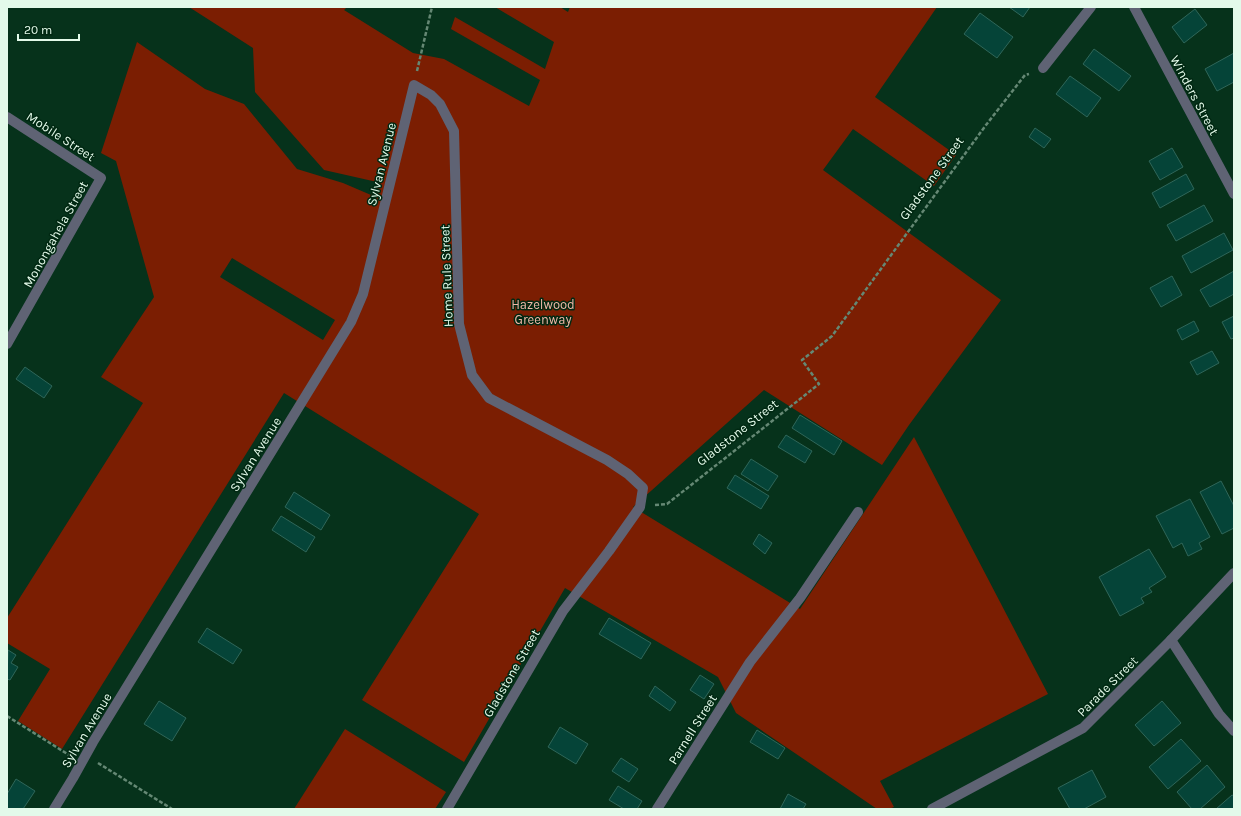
<svg xmlns="http://www.w3.org/2000/svg" width="1241" height="816" font-family="Karla,sans-serif">
<rect width="100%" height="100%" fill="#06321b"/>
<!-- green -->
<g fill="#7b1e02" fill-rule="evenodd">
<path d="M189,7h158l-3,3 69,43 31,6 85,47 11,-26 -89,-51 4,-12 90,52 9,-27 -59,-35h65l8,5 2,-5h367l-62,90 81,58 -22,31 -81,-57 -30,41 178,130 -92,125 -27,40 -118,-75 -131,117 167,102 114,-172 134,257 -168,87 14,26 -5,2h-12l-141,-96 -18,-36 -153,-89 -101,174 -102,-62 117,-186 -195,-121 -222,356 -44,-28 32,-52 -43,-26v-25l136,-215 -42,-26 53,-80 -38,-136 -15,-8 36,-111 68,47 39,15 53,65 46,14 28,12 6,-13 -53,-12 -69,-78 -2,-44zM232,258l103,62 -12,20 -103,-63z"/>
<path d="M345,729l101,63 -11,17h-141z"/>
</g>
<!-- building -->
<g fill="#054438" stroke="#2f6659">
<path d="M1009,7h21l-7,10z"/>
<path d="M1195,9l12,16 -23,18 -12,-16z"/>
<path d="M980,13l33,24 -16,21 -33,-24z"/>
<path d="M1094,49l37,27 -12,15 -36,-27z"/>
<path d="M1234,53v29l-17,9 -12,-22z"/>
<path d="M1070,76l31,22 -14,19 -31,-23z"/>
<path d="M1035,128l16,11 -7,9 -15,-11z"/>
<path d="M1172,148l11,19 -23,13 -11,-19z"/>
<path d="M1186,174l8,15 -34,19 -8,-15z"/>
<path d="M1204,205l9,16 -37,20 -9,-16z"/>
<path d="M1224,233l9,17 -42,23 -9,-17z"/>
<path d="M1234,271v23l-24,13 -10,-17z"/>
<path d="M1172,276l10,19 -21,12 -11,-19z"/>
<path d="M1234,316v22l-3,1 -9,-17z"/>
<path d="M1194,321l5,10 -17,9 -5,-10z"/>
<path d="M1212,351l7,12 -22,12 -7,-13z"/>
<path d="M25,367l27,19 -8,12 -28,-19z"/>
<path d="M800,415l42,26 -8,14 -42,-27z"/>
<path d="M786,435l26,16 -7,12 -27,-16z"/>
<path d="M751,459l27,17 -10,15 -27,-17z"/>
<path d="M735,475l34,21 -8,13 -34,-21z"/>
<path d="M1221,481l13,25v22l-12,6 -22,-42z"/>
<path d="M294,492l36,23 -9,15 -36,-23z"/>
<path d="M1190,499l20,38 -11,6 3,6 -14,7 -6,-13 -9,5 -17,-32z"/>
<path d="M281,516l34,21 -9,15 -34,-22z"/>
<path d="M759,534l13,9 -7,11 -12,-10z"/>
<path d="M1149,549l17,28 -17,11 3,4 -11,6 3,5 -24,13 -21,-39z"/>
<path d="M609,618l42,25 -10,16 -42,-25z"/>
<path d="M207,628l35,22 -9,14 -35,-22z"/>
<path d="M8,650l8,5 -5,8 7,4 -8,13 -3,-1z"/>
<path d="M700,675l14,9 -10,15 -14,-9z"/>
<path d="M655,686l21,16 -6,9 -21,-15z"/>
<path d="M159,701l27,17 -14,23 -28,-17z"/>
<path d="M1162,701l19,22 -27,23 -19,-21z"/>
<path d="M560,727l28,17 -12,20 -28,-17z"/>
<path d="M757,730l28,18 -7,11 -28,-17z"/>
<path d="M1181,739l20,22 -33,28 -19,-22z"/>
<path d="M621,758l17,11 -9,13 -17,-11z"/>
<path d="M1207,765l18,22 -25,22h-8l-15,-17z"/>
<path d="M1092,770l14,27 -22,12h-14l-12,-21z"/>
<path d="M16,779l19,12 -12,18h-16v-15z"/>
<path d="M618,786l24,15 -5,8h-13l-15,-9z"/>
<path d="M788,794l18,10 -3,5h-23z"/>
<path d="M1232,795l2,1v13h-18z"/>
</g>
<g fill="none" stroke-linecap="round" stroke-linejoin="round">
<!-- path -->
<g stroke="#658874" stroke-width="2.5" stroke-dasharray="4 2" stroke-linecap="butt">
<path d="M417,71l15,-64"/>
<path d="M655,505l12,-1 152,-120 -17,-24 30,-24 154,-211 39,-50 4,-1"/>
<path d="M7,716l62,39"/>
<path d="M98,763l74,46"/>
</g>
<!-- street -->
<g stroke="#5f6374" stroke-width="10">
<path d="M1134,7l100,187"/>
<path d="M1043,68l48,-61"/>
<path d="M7,117l94,61 -94,166"/>
<path d="M1171,640l48,74 15,17"/>
<path d="M54,809l19,-31 20,-36 258,-420 12,-28 51,-209 17,10 9,9 14,27 5,193 13,51 17,23 118,62 21,14 15,14 -3,19 -31,44 -46,60 -116,198"/>
<path d="M657,809l93,-147 50,-64 58,-86"/>
<path d="M932,809l151,-81 88,-88 63,-67"/>
</g>
</g>
<g text-anchor="middle" stroke-width="3" stroke-linejoin="round" paint-order="stroke">
<!-- street labels -->
<g font-size="13" fill="#e3faea" stroke="#002812">
<text transform="translate(1195 95) rotate(62)" y="5">Winders Street</text>
<text transform="translate(61 136) rotate(33)" y="5">Mobile Street</text>
<text transform="translate(381 164) rotate(-76)" y="5">Sylvan Avenue</text>
<text transform="translate(931 178) rotate(-54)" y="5">Gladstone Street</text>
<text transform="translate(55 234) rotate(-61)" y="5">Monongahela Street</text>
<text transform="translate(446 276) rotate(-92)" y="5">Home Rule Street</text>
<text transform="translate(737 432) rotate(-38)" y="5">Gladstone Street</text>
<text transform="translate(255 454) rotate(-58)" y="5">Sylvan Avenue</text>
<text transform="translate(511 673) rotate(-60)" y="5">Gladstone Street</text>
<text transform="translate(1107 686) rotate(-45)" y="5">Parade Street</text>
<text transform="translate(692 729) rotate(-58)" y="5">Parnell Street</text>
<text transform="translate(86 730) rotate(-59)" y="5">Sylvan Avenue</text>
</g>
<!-- park labels -->
<g font-size="13" fill="#f0b7a7" stroke="#002812">
<text x="543" y="309">Hazelwood<tspan x="543" dy="15">Greenway</tspan></text>
</g>
</g>
<!-- border -->
<rect width="1241" height="816" fill="none" stroke="#e3faea" stroke-width="16"/>
<!-- scale -->
<path d="M18 34v6h61v-6" fill="none" stroke="#e3faea" stroke-width="2"/>
<text x="24" y="34" font-size="12" fill="#e3faea" stroke="#002812" stroke-width="3" paint-order="stroke">20 m</text>
</svg>
